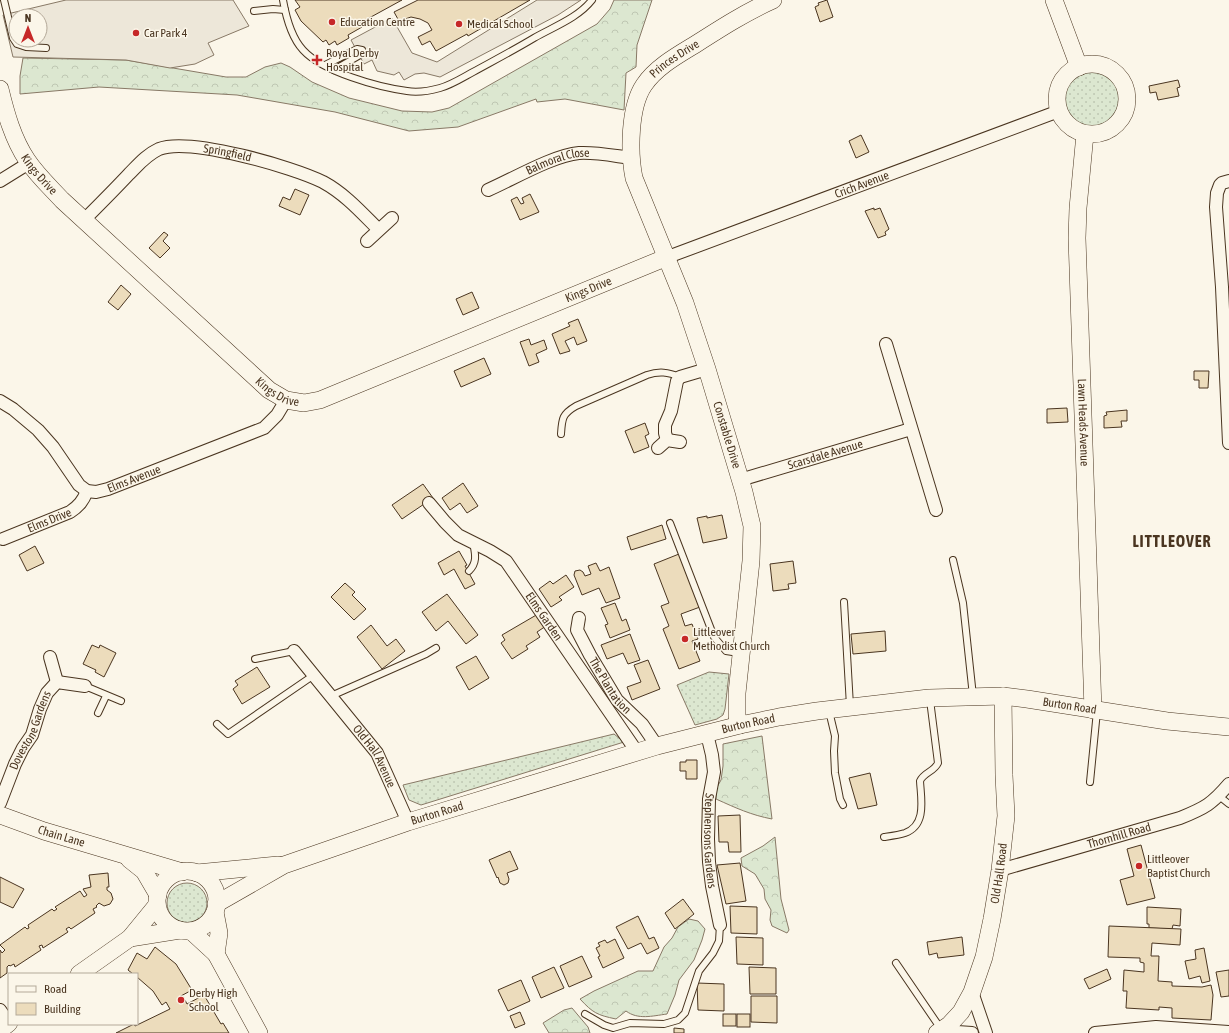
<svg xmlns="http://www.w3.org/2000/svg" width="1229" height="1033" font-family="'Asap Condensed',sans-serif">
<defs>
<pattern id="grass-dots" width="8" height="8" patternUnits="userSpaceOnUse"><rect width="8" height="8" fill="#dce7d0"/><path d="M2 2h.1M6 6h.1" fill="none" stroke="#bec7b2" stroke-width="1.8" stroke-linecap="round"/></pattern>
<pattern id="forest-crowns" width="20" height="18" patternUnits="userSpaceOnUse"><rect width="20" height="18" fill="#dce7d0"/><path d="M2 6a3 3 0 1 1 6 0M12 15a3 3 0 1 1 6 0" fill="none" stroke="#bec7b2"/></pattern>
</defs>
<rect width="100%" height="100%" fill="#fbf6e9"/>
<!-- grass -->
<g fill="url(#grass-dots)" stroke="#887966">
<circle cx="1091" cy="99" r="28"/>
<path d="M709,672l20,2 -4,35 -2,6 -6,4 -22,6 -18,-40z"/>
<path d="M614,734l10,8 -203,63 -12,-5 -6,-15z"/>
<circle cx="187" cy="903" r="20"/>
</g>
<!-- forest -->
<g fill="url(#forest-crowns)" stroke="#887966">
<path d="M614,0h38l-15,45 -1,22 -10,6 -2,37 -59,-11 -28,3 -1,-3 -78,28 -49,4 -74,-19 -98,-17 -138,-8 -79,7v-18l3,-18 103,2 100,17h20l19,-10 16,-4 9,4 22,15 37,16 53,13 30,1 17,-4 148,-84 13,-15z"/>
<path d="M762,736l10,83c-21,-4 -36,-11 -56,-20v-10l5,-9 2,-14v-22z"/>
<path d="M775,837l6,62 8,31 -2,3 -15,-7 -2,-6 1,-10 -6,-11 -1,-10 -9,-15 -13,-8 -1,-8 22,-12z"/>
<path d="M689,919l9,2 7,8 -3,11 -8,20 -15,20 -4,15 -8,19c-15,2 -29,6 -41,-3l-10,8c-19,-4 -23,-6 -36,-20l14,-8 44,-20h15l11,-24 8,-9 6,-11z"/>
<path d="M572,1008l16,19 2,6h-41l-6,-10 21,-13z"/>
</g>
<!-- parking -->
<g fill="#ede7d9" stroke="#887966" fill-rule="evenodd">
<path d="M66,0h167l16,26 -41,17 6,12 -19,9 -25,4 -44,-8 -113,-3 -10,-42zM16,16h24v24h-24z"/>
<path d="M537,0h44l-23,15 -118,62 -16,-4 -9,1 -11,6 -5,-8 -5,3 -17,-4 -5,-11 -8,4 -13,-24 41,-22 20,35 25,9z"/>
</g>
<!-- building -->
<g fill="#ecdcbc" stroke="#4a3520">
<path d="M295,0h107l-42,23 2,4 -14,8 1,3 -12,7 -2,-4 -6,4 -3,-5 -3,2 -22,-21 -6,-11 5,-3z"/>
<path d="M418,0h112l-62,36 -1,-2 -31,17 -6,-10 -8,4 -4,-8 14,-7 -4,-7 -8,-4 -9,-2 -12,4 -5,-9z"/>
<path d="M827,0l6,17 -13,5 -5,-15 4,-2 -1,-2z"/>
<path d="M1178,80l2,7 -3,1 2,8 -21,4 -2,-8 -6,1 -1,-7z"/>
<path d="M861,135l8,17 -13,6 -7,-17z"/>
<path d="M295,189l14,6 -9,20 -21,-9 4,-9 7,3z"/>
<path d="M530,194l9,18 -19,8 -9,-20 6,-3 4,7 3,-1 -2,-5z"/>
<path d="M874,208v2l6,-2 9,21 -4,3 1,3 -8,3 -13,-27z"/>
<path d="M164,232l4,3 -5,6 7,7 -10,10 -11,-10z"/>
<path d="M121,285l10,9 -13,16 -10,-8z"/>
<path d="M472,292l7,16 -16,7 -7,-16z"/>
<path d="M578,319l9,22 -10,4 -3,-8 -9,4 5,10 -10,3 -8,-20 18,-8 -2,-3z"/>
<path d="M529,339l2,6 13,-5 3,9 -11,5 3,8 -10,4 -9,-24z"/>
<path d="M484,358l7,16 -30,13 -7,-16z"/>
<path d="M1194,371h15l-1,17h-9v-8h-5z"/>
<path d="M1067,408l1,14 -21,1v-14z"/>
<path d="M1127,410v11h-6l1,6 -18,1v-12l3,-1 -1,-3z"/>
<path d="M645,423l4,11 -4,2 4,11 -15,6 -9,-22z"/>
<path d="M463,483l15,23 -11,7 -7,-10 -10,7 -8,-12z"/>
<path d="M423,484l10,14 -31,21 -10,-14z"/>
<path d="M722,515l5,23 -24,5 -6,-25 10,-2v2z"/>
<path d="M662,525l4,14 -35,11 -4,-13z"/>
<path d="M35,546l9,17 -17,8 -8,-16z"/>
<path d="M459,551l8,14 -2,1 10,18 -10,5 -11,-20 -10,6 -6,-12z"/>
<path d="M679,554l21,53 -19,7 4,12 7,-2 6,15 -6,2 8,20 -21,8 -16,-40 6,-3 -8,-20 8,-3 -15,-39z"/>
<path d="M793,561l3,22 -8,1 1,5 -16,2 -3,-27z"/>
<path d="M596,563l4,8 9,-4 11,31 -14,5 -7,-15 -17,7 -8,-20 1,-4 5,-1 3,2 2,4 6,-2 -3,-8z"/>
<path d="M566,575l8,12 -15,10 3,3 -11,7 -12,-18 11,-8 3,3z"/>
<path d="M345,583l10,9 -3,3 14,14 -12,11 -23,-23z"/>
<path d="M447,594l31,41 -12,9 -18,-23 -12,10 -14,-19z"/>
<path d="M615,603l7,18 4,-2 4,11 -20,8 -5,-13 3,-1 -7,-16z"/>
<path d="M538,614l8,12 -9,6 3,5 -14,9 2,3 -16,10 -11,-16 4,-3 -3,-5z"/>
<path d="M371,625l16,21 9,-7 9,12 -23,18 -25,-32z"/>
<path d="M885,631l1,20 -33,3 -2,-20z"/>
<path d="M630,634l10,26 -12,4 -5,-11 -16,6 -6,-14z"/>
<path d="M92,645l7,3 1,-3 16,8 -12,24 -9,-5 1,-2 -13,-6z"/>
<path d="M476,656l13,22 -20,12 -13,-23z"/>
<path d="M648,660l12,29 -28,11 -5,-13 14,-5 -7,-17z"/>
<path d="M257,667l13,20 -28,17 -9,-15 5,-4 -3,-4z"/>
<path d="M686,760h11v19h-11v-8h-6v-9h6z"/>
<path d="M870,773l7,32 -19,4 -9,-31z"/>
<path d="M740,815l1,37h-12l-1,-10h-9l-1,-26z"/>
<path d="M1141,845l14,53 -28,7 -7,-25 14,-4 -7,-27z"/>
<path d="M510,851l8,18 -11,4 2,6 -1,4 -4,2 -4,-2 -2,-6 -1,1 -8,-18z"/>
<path d="M740,863l6,38 -20,3 -9,-39z"/>
<path d="M108,873l1,14h-2v3l4,3 2,6 -3,5 -6,2 -5,-3 -3,3 1,1 -4,2 2,4 -24,16 -2,-2 -3,2 2,3 -25,16 -1,-3 -3,1 2,4 -26,17 -1,-3 -4,2 -1,-1 -2,2v6l-7,5v-28l2,3 3,-3 -5,-5 25,-18 2,2 2,-1 -1,-3 24,-16 2,2 3,-2 -2,-2 25,-16 4,6 3,-2 -4,-6 8,-2 -2,-12z"/>
<path d="M0,877l24,12 -11,19 -13,-6z"/>
<path d="M683,899l11,15 -19,15 -10,-16z"/>
<path d="M730,906l27,1v27l-26,-1z"/>
<path d="M1147,907l34,2 -1,17 -7,-1 -1,4 -23,-1v-4h-2z"/>
<path d="M638,916l11,23 5,-2 5,11 -12,6 -6,-11 -13,6 -12,-22z"/>
<path d="M1109,926l72,3 -1,16 -28,-2 -1,13h8l-1,25 14,1v4l30,1 9,-2 2,10 -2,25 -39,-2v-10l-13,-1v3l-33,-2 1,-17h-4l1,-21 20,2v-9l-4,-1v-4l-32,-1z"/>
<path d="M736,937l27,1v27l-26,-1z"/>
<path d="M962,937l2,18 -26,3 -1,-5 -8,2 -2,-13z"/>
<path d="M615,939l9,19 -21,10 -5,-11 2,-1 -4,-8 4,-2 -2,-3 7,-3 2,3z"/>
<path d="M155,947l21,17 16,26 -13,7 2,5 4,-2 2,4 17,-9 17,29 2,-1 6,10h-113l18,-9 1,2 35,-17 -4,-7 -4,3 -9,-14 -16,-14v-3h-4l-5,-4 9,-17 10,6z"/>
<path d="M1204,948l6,33 -8,2 -2,-7 -11,3 -4,-18 11,-2 -1,-9z"/>
<path d="M582,956l10,21 -23,10 -9,-21z"/>
<path d="M554,967l10,21 -23,10 -9,-21z"/>
<path d="M749,967l27,1v26h-26z"/>
<path d="M1107,969l4,10 -22,10 -5,-10z"/>
<path d="M1229,970v26l-8,1 -5,-25z"/>
<path d="M521,980l9,21 -22,10 -10,-21z"/>
<path d="M697,983l27,1v27l-26,-1z"/>
<path d="M751,996h26v27l-26,-1z"/>
<path d="M520,1012l5,12 -10,4 -5,-12z"/>
<rect x="723" y="1014" width="13" height="12"/>
<rect x="737" y="1014" width="13" height="13"/>
<path d="M674,1028l10,1v4h-10z"/>
</g>
<g fill="none" stroke-linecap="round" stroke-linejoin="round">
<!-- lane casing -->
<g stroke="#4a3520" stroke-width="8">
<g id="lane">
<path d="M4,0l9,38 4,6 9,3 20,1"/>
<path d="M283,0c3,17 8,37 20,50 20,22 75,37 104,41 11,2 22,0 33,-3 11,-3 22,-10 33,-16 20,-11 41,-22 61,-34 19,-11 44,-20 58,-38"/>
<path d="M254,11l19,-2 12,1"/>
<path d="M325,65l32,-16 5,1 -2,5 -26,15"/>
<path d="M561,434c1,-15 1,-20 15,-28l71,-31c12,-4 21,-3 33,2"/>
<path d="M670,523l44,114 12,14 13,2"/>
<path d="M953,560l10,43 10,93"/>
<path d="M469,571c9,-9 6,-18 4,-29"/>
<path d="M844,602l6,104"/>
<path d="M255,659l39,-8"/>
<path d="M85,686l36,15"/>
<path d="M331,696l95,-42 10,-6"/>
<path d="M829,711l6,25 -1,15 1,22 5,26 3,6"/>
<path d="M98,713l8,-17"/>
<path d="M217,724l11,10 86,-59"/>
<path d="M1090,782l7,-71"/>
<path d="M1219,796l10,8"/>
<path d="M884,837c7,-1 15,-2 21,-4 22,-8 16,-34 15,-52 4,-9 14,-9 18,-18l-8,-63"/>
<path d="M896,963l45,66"/>
<path d="M585,1014l19,11 9,3 17,-5 34,1 14,-4 7,-7 14,-42 14,-18 6,-12 1,-16"/>
</g>
</g>
<!-- street casing -->
<g stroke="#4a3520" stroke-width="14">
<g id="street">
<path d="M0,181l29,-18"/>
<path d="M1229,181l-7,2 -2,2 -3,8 -1,14 6,80 7,156"/>
<path id="s1" d="M488,190c25,-11 66,-35 91,-37 17,-1 36,3 52,5"/>
<path id="s2" d="M84,220c15,-15 30,-30 45,-46 9,-9 17,-19 30,-25 30,-12 134,18 164,33 22,12 38,30 55,47"/>
<path d="M367,241l25,-23"/>
<path id="s3" d="M665,258l394,-147"/>
<path d="M886,344l50,166"/>
<path id="s4" d="M0,401l13,8 25,21 15,17 26,38 8,6 9,1 12,-3 156,-61 13,-13 9,-15"/>
<path d="M667,440l-2,-7v-8l6,-14 6,-30 3,-4 27,-8"/>
<path d="M658,448l9,-8 13,2"/>
<path id="s5" d="M740,480l171,-51"/>
<path id="s6" d="M429,503l16,19 13,13 32,16 16,10 131,191"/>
<path id="s7" d="M3,539l67,-27c9,-6 13,-11 17,-21"/>
<path id="s8" d="M579,618l-2,12 13,25 27,45 25,24 15,22"/>
<path id="s9" d="M294,651l83,102 31,69"/>
<path d="M50,657l7,25"/>
<path id="s10" d="M707,734l5,21 2,17 -5,27 -1,40 1,23 3,24 8,39"/>
<path id="s11" d="M0,803l15,-39 8,-16 9,-13 8,-26 7,-16 10,-11 28,4"/>
<path id="s12" d="M1000,870l180,-52c25,-10 32,-14 49,-34"/>
<path d="M972,992l14,41"/>
<path d="M0,1010l9,13"/>
<path d="M942,1031l30,2"/>
<path d="M1095,1033l61,-6 73,5"/>
</g>
</g>
<!-- secondary casing -->
<g stroke="#4a3520" stroke-width="18">
<g id="secondary">
<path d="M1054,0l25,67"/>
<circle cx="1092" cy="99" r="35"/>
<path id="s13" d="M0,89c6,25 13,50 27,71 10,15 23,27 35,40l207,190 17,10 18,3 16,-3 345,-142"/>
<path id="s14" d="M1085,134l-7,74 -1,30 16,472"/>
<path id="s15" d="M740,725l-3,-9v-23l14,-132 1,-35 -8,-34 -37,-123 -22,-66 -51,-125c-5,-25 -5,-71 10,-93 12,-18 34,-30 52,-41 25,-16 50,-32 77,-44"/>
<path id="s16" d="M0,815l44,16 138,41"/>
<path d="M129,859l15,12 14,24"/>
<circle cx="187" cy="901" r="30"/>
<path d="M197,873l81,-8"/>
<path id="s17" d="M216,904l68,-39 124,-43 249,-76 83,-21 39,-8 38,-6 112,-13 74,-2 24,3 140,22 62,6"/>
<path d="M215,912l4,21 -3,21"/>
<path d="M191,931l25,23 43,79"/>
<path d="M130,938l50,-8"/>
<path d="M79,974l51,-36 27,-33"/>
<path d="M0,1030l9,-7"/>
<path id="s18" d="M937,1033l12,-8 12,-13 11,-20 12,-35 8,-38 8,-49 6,-54 -2,-41 -1,-79"/>
</g>
</g>
<!-- lane -->
<use href="#lane" stroke="#fbf6e9" stroke-width="6"/>
<!-- street -->
<use href="#street" stroke="#fbf6e9" stroke-width="12"/>
<!-- secondary -->
<use href="#secondary" stroke="#fbf6e9" stroke-width="17"/>
</g>
<!-- markers -->
<g fill="#c62828" stroke="#fbf6e9" stroke-width="1.5">
<circle cx="332" cy="22" r="4"/>
<circle cx="459" cy="24" r="4"/>
<circle cx="136" cy="33" r="4"/>
<path d="M315 54h4v4h4v4h-4v4h-4v-4h-4v-4h4z"/>
<circle cx="685" cy="639" r="4"/>
<circle cx="1139" cy="866" r="4"/>
<circle cx="181" cy="1000" r="4"/>
</g>
<g text-anchor="middle" stroke-width="3" stroke-linejoin="round" paint-order="stroke">
<!-- poi labels -->
<g font-size="12" fill="#4a3520" stroke="#fbf6e9" text-anchor="start">
<text x="340" y="26">Education Centre</text>
<text x="467" y="28">Medical School</text>
<text x="144" y="37">Car Park 4</text>
<text x="326" y="57">Royal Derby<tspan x="326" dy="14">Hospital</tspan></text>
<text x="693" y="636">Littleover<tspan x="693" dy="14">Methodist Church</tspan></text>
<text x="1147" y="863">Littleover<tspan x="1147" dy="14">Baptist Church</tspan></text>
<text x="189" y="997">Derby High<tspan x="189" dy="14">School</tspan></text>
</g>
<!-- street labels -->
<g font-size="12" fill="#4a3520" stroke="#fbf6e9">
<text dy="4" stroke="none"><textPath href="#s15" startOffset="704">Princes Drive</textPath></text>
<text dy="4" stroke="none"><textPath href="#s2" startOffset="173">Springfield</textPath></text>
<text dy="4" stroke="none"><textPath href="#s1" startOffset="76">Balmoral Close</textPath></text>
<text dy="4" stroke="none"><textPath href="#s13" startOffset="95">Kings Drive</textPath></text>
<text dy="4" stroke="none"><textPath href="#s3" startOffset="210">Crich Avenue</textPath></text>
<text dy="4" stroke="none"><textPath href="#s13" startOffset="755">Kings Drive</textPath></text>
<text dy="4" stroke="none"><textPath href="#s13" startOffset="419">Kings Drive</textPath></text>
<text dy="4" stroke="none"><textPath href="#s14" startOffset="289">Lawn Heads Avenue</textPath></text>
<text transform="translate(727 435) rotate(73)" y="4">Constable Drive</text>
<text dy="4" stroke="none"><textPath href="#s5" startOffset="89">Scarsdale Avenue</textPath></text>
<text dy="4" stroke="none"><textPath href="#s4" startOffset="176">Elms Avenue</textPath></text>
<text dy="4" stroke="none"><textPath href="#s7" startOffset="50">Elms Drive</textPath></text>
<text dy="4" stroke="none"><textPath href="#s6" startOffset="165">Elms Garden</textPath></text>
<text dy="4" stroke="none"><textPath href="#s8" startOffset="77">The Plantation</textPath></text>
<text dy="4" stroke="none"><textPath href="#s17" startOffset="888">Burton Road</textPath></text>
<text dy="4" stroke="none"><textPath href="#s17" startOffset="564">Burton Road</textPath></text>
<text dy="4" stroke="none"><textPath href="#s11" startOffset="79">Dovestone Gardens</textPath></text>
<text dy="4" stroke="none"><textPath href="#s9" startOffset="133">Old Hall Avenue</textPath></text>
<text dy="4" stroke="none"><textPath href="#s17" startOffset="240">Burton Road</textPath></text>
<text dy="4" stroke="none"><textPath href="#s16" startOffset="65">Chain Lane</textPath></text>
<text dy="4" stroke="none"><textPath href="#s12" startOffset="124">Thornhill Road</textPath></text>
<text dy="4" stroke="none"><textPath href="#s10" startOffset="108">Stephensons Gardens</textPath></text>
<text dy="4" stroke="none"><textPath href="#s18" startOffset="177">Old Hall Road</textPath></text>
</g>
<!-- district labels -->
<g font-size="16" font-weight="bold" letter-spacing="1" fill="#4a3520" stroke="#fbf6e9">
<text x="1172" y="547">LITTLEOVER</text>
</g>
</g>
<!-- legend -->
<rect x="8" y="973" width="130" height="52" fill="#fbf6e9" stroke="#b4a999"/>
<rect x="16" y="986" width="20" height="6" fill="#fbf6e9" stroke="#b4a999"/>
<text x="44" y="993" font-size="12" fill="#4a3520">Road</text>
<rect x="16" y="1003" width="20" height="12" fill="#ecdcbc" stroke="#b4a999"/>
<text x="44" y="1013" font-size="12" fill="#4a3520">Building</text>
<!-- north arrow -->
<g transform="translate(28 28)"><circle r="19" fill="#fbf6e9" stroke="#b4a999"/>
<path d="M0-3L7 15L0 10L-7 15Z" fill="#c62828"/>
<text y="-6" font-size="11" font-weight="bold" text-anchor="middle" fill="#4a3520">N</text>
</g>
</svg>
